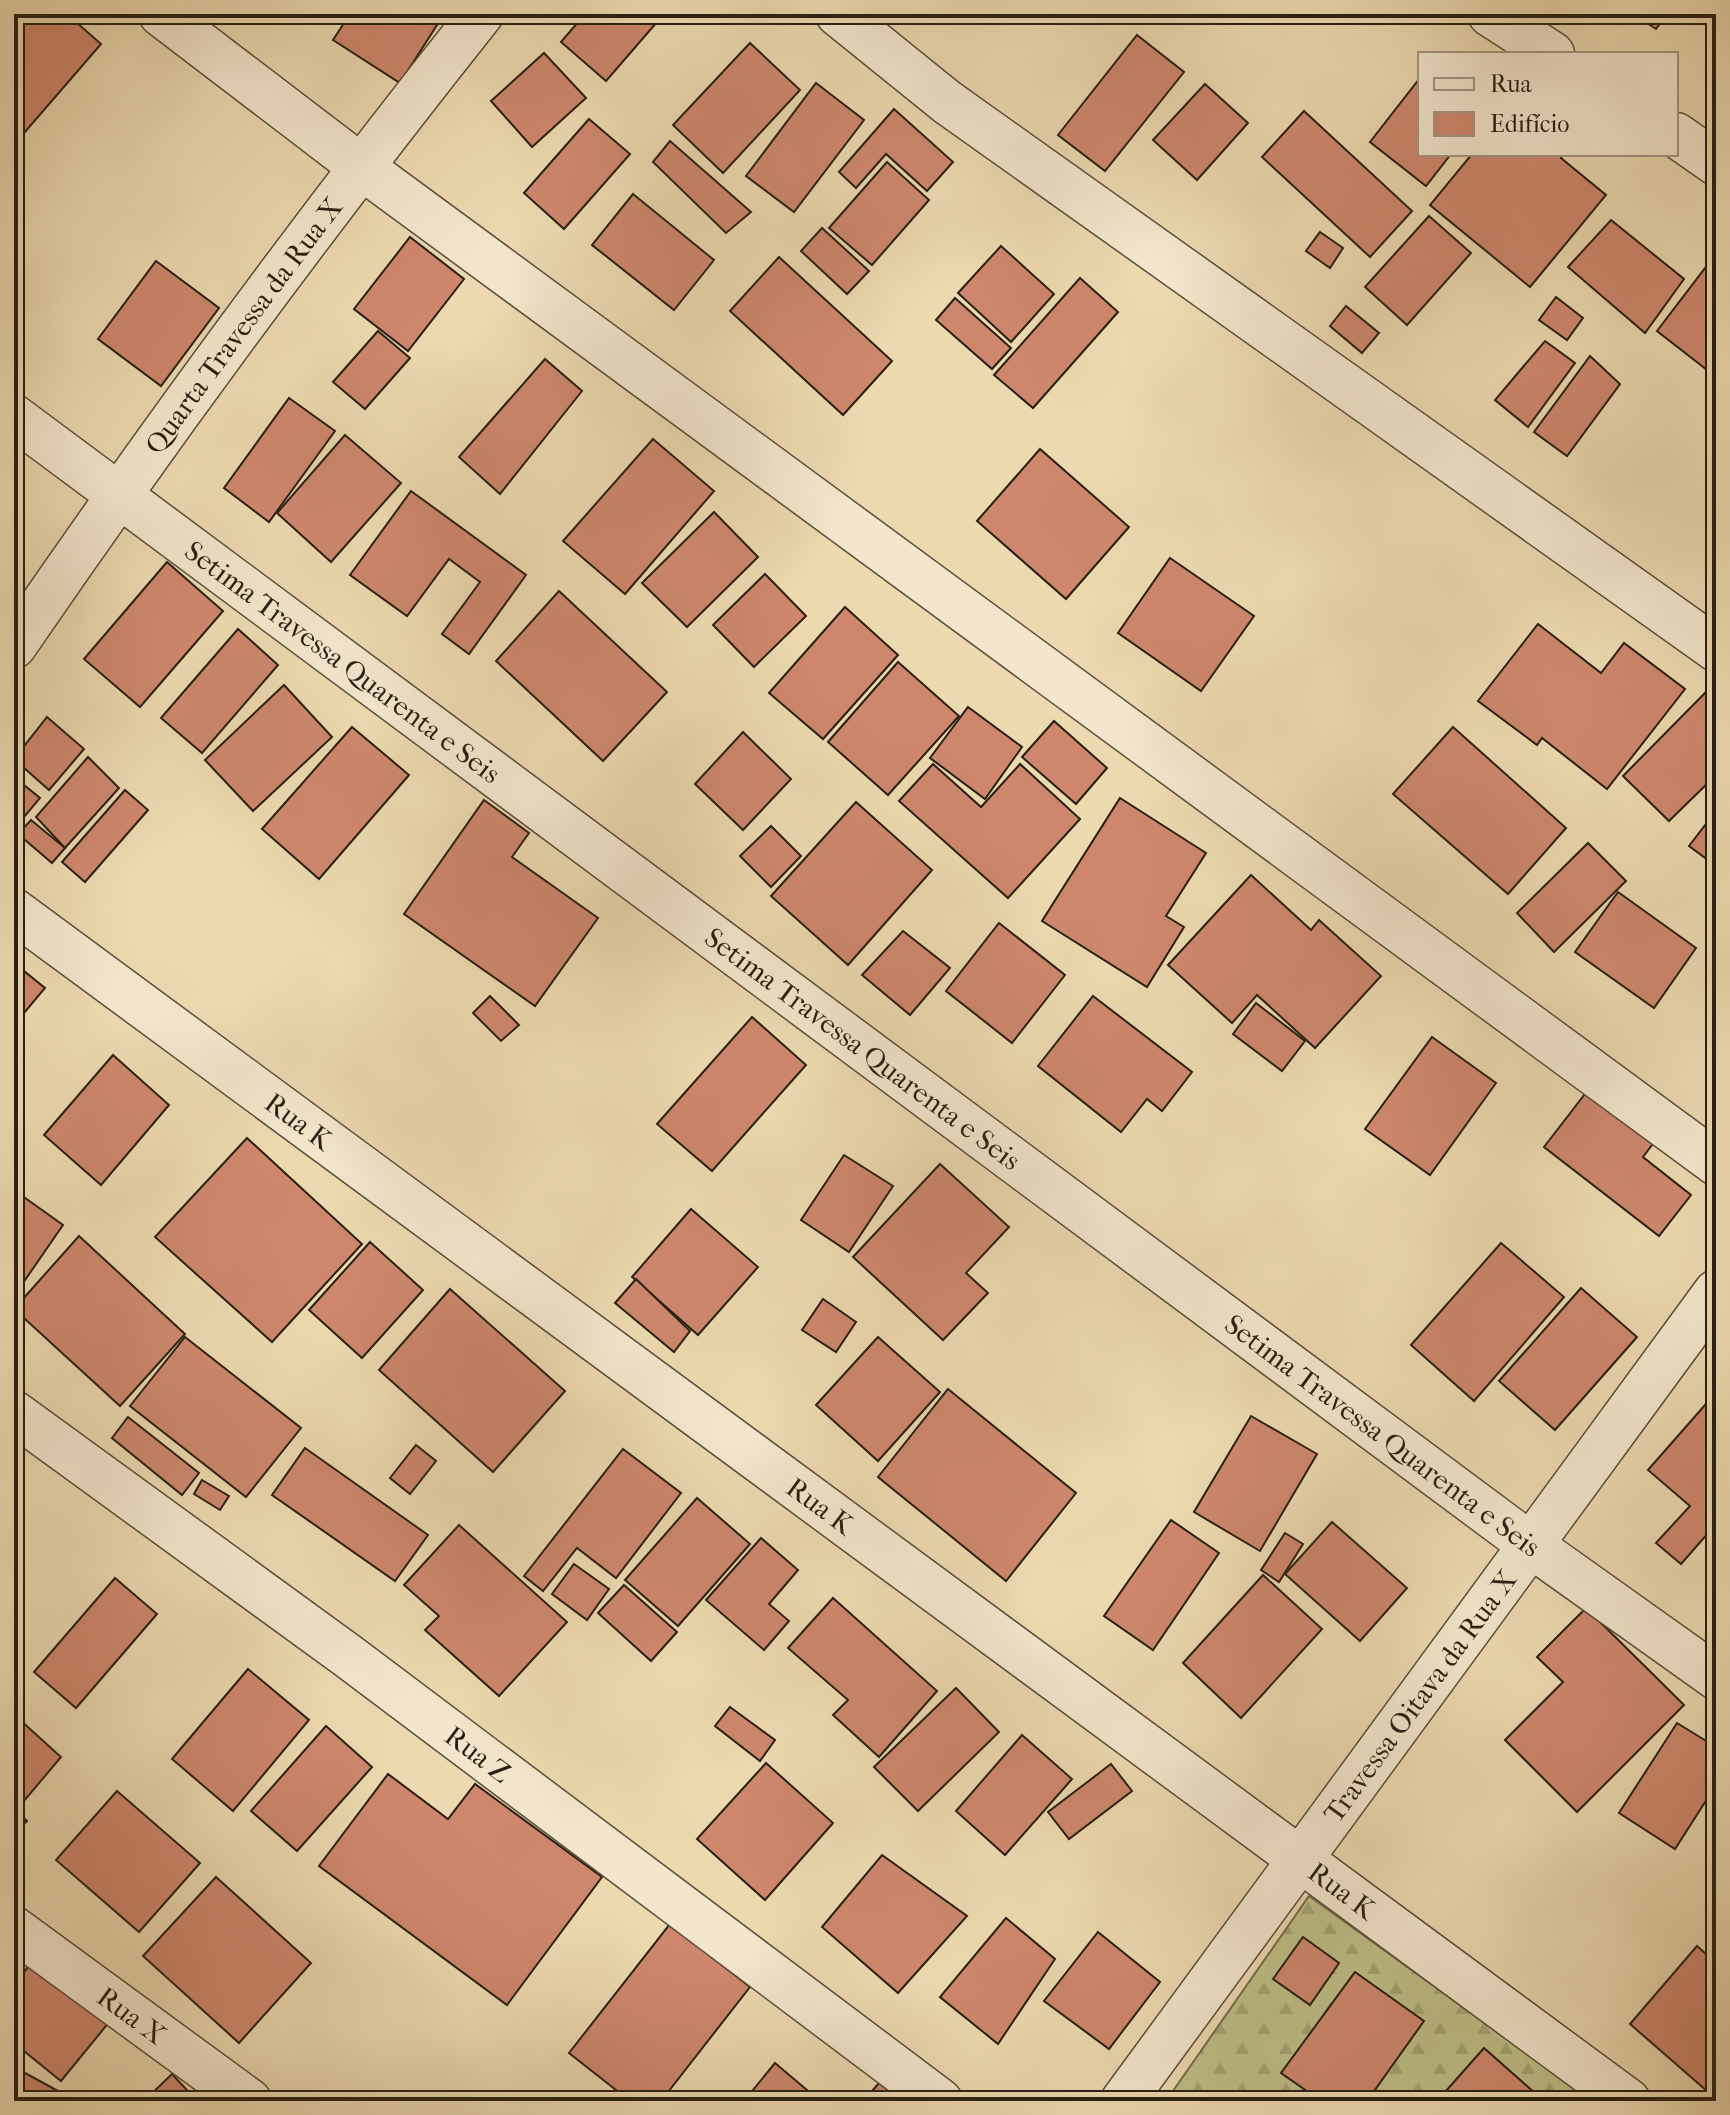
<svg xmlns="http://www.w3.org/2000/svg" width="1730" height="2115" font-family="'IM FELL French Canon',serif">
<defs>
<pattern id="forest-firs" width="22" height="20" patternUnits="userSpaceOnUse" patternTransform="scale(2)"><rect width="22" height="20" fill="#bebe87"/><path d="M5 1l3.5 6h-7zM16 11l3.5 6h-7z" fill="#a3a374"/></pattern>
</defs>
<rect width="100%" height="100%" fill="#ecd9b0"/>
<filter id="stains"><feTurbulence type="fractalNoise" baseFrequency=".0025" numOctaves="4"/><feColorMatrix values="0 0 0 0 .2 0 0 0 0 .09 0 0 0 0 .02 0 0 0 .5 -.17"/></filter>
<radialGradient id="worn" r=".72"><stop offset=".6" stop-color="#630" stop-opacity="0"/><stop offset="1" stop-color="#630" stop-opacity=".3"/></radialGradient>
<!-- forest -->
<path fill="url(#forest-firs)" stroke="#736e4d" stroke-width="2" d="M1309,1896l284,205h-427z"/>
<!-- building -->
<g fill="#ce876d" stroke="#281f13" stroke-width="2">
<path d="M26,14h41l34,30 -83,96 -4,-4v-109z"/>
<path d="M350,14h94l-44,69 -67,-43z"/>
<path d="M585,14h79l-58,67 -45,-39z"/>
<path d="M1634,14h33l-11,15z"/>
<path d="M1137,35l47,37 -79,99 -47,-36z"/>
<path d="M750,43l50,47 -77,83 -50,-48z"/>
<path d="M544,53l42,45 -54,49 -41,-46z"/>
<path d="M1420,78v76h31l-25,32 -56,-44z"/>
<path d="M816,83l48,37 -70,92 -48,-36z"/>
<path d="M1205,84l43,39 -51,57 -44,-40z"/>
<path d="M894,109l59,53 -26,29 -41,-37 -30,34 -17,-16z"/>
<path d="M1304,111l108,100 -42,46 -108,-100z"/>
<path d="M589,119l41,35 -66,75 -40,-36z"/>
<path d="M670,141l81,71 -25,21 -73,-71z"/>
<path d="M1472,154h92l-3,4 45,37 -76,92 -100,-82z"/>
<path d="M887,162l42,38 -57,65 -43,-37z"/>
<path d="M633,194l81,66 -40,50 -82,-65z"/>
<path d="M1429,216l42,37 -64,72 -42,-38z"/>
<path d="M1611,220l73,59 -39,54 -77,-66z"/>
<path d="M822,228l47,43 -22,23 -46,-43z"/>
<path d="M1320,232l23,16 -13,20 -24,-17z"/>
<path d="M410,237l54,42 -56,72 -54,-42z"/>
<path d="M1001,246l53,48 -43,48 -53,-49z"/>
<path d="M779,257l113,104 -49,54 -113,-104z"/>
<path d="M1712,259l4,3v115l-59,-46z"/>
<path d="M156,261l63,47 -58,78 -63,-47z"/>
<path d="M1080,278l38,34 -85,96 -39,-33z"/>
<path d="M1556,297l27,21 -16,22 -28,-20z"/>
<path d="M955,298l56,50 -19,21 -56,-49z"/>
<path d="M1346,306l33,27 -17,20 -32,-27z"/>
<path d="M378,331l32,27 -45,51 -32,-27z"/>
<path d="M1545,341l30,22 -47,64 -33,-27z"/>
<path d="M1590,356l30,28 -53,72 -33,-24z"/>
<path d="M545,359l37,32 -82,103 -41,-37z"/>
<path d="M289,398l46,33 -66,91 -45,-34z"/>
<path d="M345,435l56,48 -70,79 -54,-49z"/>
<path d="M653,439l61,52 -89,103 -62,-53z"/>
<path d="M1040,449l89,78 -63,72 -89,-78z"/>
<path d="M411,491l115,84 -57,79 -27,-20 38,-52 -31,-23 -42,57 -57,-41z"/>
<path d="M714,512l44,45 -71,70 -45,-44z"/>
<path d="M1170,558l84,58 -53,75 -83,-58z"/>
<path d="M167,562l56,49 -83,96 -56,-48z"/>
<path d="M765,574l41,42 -52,51 -41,-42z"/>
<path d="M559,591l108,101 -64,69 -107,-100z"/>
<path d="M845,607l53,48 -75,84 -54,-46z"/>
<path d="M1538,624l63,49 23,-30 61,46 -78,100 -65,-51 -5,7 -59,-44z"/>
<path d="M238,629l40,36 -76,88 -41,-35z"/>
<path d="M898,662l61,54 -71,79 -60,-53z"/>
<path d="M284,685l48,52 -79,74 -48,-51z"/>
<path d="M1706,692l10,10v73l-47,46 -46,-45z"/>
<path d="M968,707l54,40 -37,52 -55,-41z"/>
<path d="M47,717l37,32 -35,41 -35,-31z"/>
<path d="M1054,721l53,47 -31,36 -54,-47z"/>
<path d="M352,727l57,48 -90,104 -57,-50z"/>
<path d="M1453,727l113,101 -58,66 -115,-100z"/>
<path d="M743,732l48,47 -48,51 -48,-46z"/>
<path d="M88,757l31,31 -54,60 -29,-31z"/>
<path d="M933,764l48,43 39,-43 60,55 -72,79 -109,-97z"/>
<path d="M14,777l26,21 -26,31z"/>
<path d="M125,790l23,20 -63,72 -23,-20z"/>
<path d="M1120,798l86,55 -40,63 18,11 -37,60 -105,-66z"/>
<path d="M484,800l45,33 -17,24 86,61 -63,88 -131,-92z"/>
<path d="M856,802l76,68 -84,95 -77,-69z"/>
<path d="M1716,811v55l-27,-20z"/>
<path d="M31,820l34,28 -13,15 -34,-29z"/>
<path d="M771,826l30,30 -30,31 -31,-31z"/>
<path d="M1588,843l38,38 -72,71 -37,-39z"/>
<path d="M1251,875l60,55 8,-10 62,56 -66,72 -58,-53 -25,28 -64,-58z"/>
<path d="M1618,892l78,56 -42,60 -79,-56z"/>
<path d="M999,923l66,52 -53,68 -66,-52z"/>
<path d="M903,931l47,37 -40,47 -48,-40z"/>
<path d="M14,963l31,25 -31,37z"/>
<path d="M490,996l29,29 -18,16 -28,-28z"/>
<path d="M1093,996l99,76 -30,39 -15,-12 -26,33 -83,-66z"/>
<path d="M1256,1003l49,38 -23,30 -49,-37z"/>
<path d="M752,1017l54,48 -94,106 -55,-47z"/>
<path d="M1432,1037l64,46 -66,92 -65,-46z"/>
<path d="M113,1055l56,50 -68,80 -57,-50z"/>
<path d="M1595,1081l66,52 -18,24 48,38 -32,41 -115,-89z"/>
<path d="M247,1138l115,106 -90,98 -117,-105z"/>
<path d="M844,1155l49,31 -44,66 -48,-32z"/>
<path d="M940,1164l69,63 -43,46 22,20 -45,47 -90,-83z"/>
<path d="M14,1190l49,35 -49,71z"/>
<path d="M691,1209l67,58 -60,68 -66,-58z"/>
<path d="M79,1236l106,98 -65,72 -106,-97z"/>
<path d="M370,1242l53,48 -61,68 -53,-48z"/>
<path d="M1501,1243l63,54 -90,104 -63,-56z"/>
<path d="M636,1279l54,52 -16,21 -59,-49z"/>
<path d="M1581,1288l56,49 -82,93 -56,-49z"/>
<path d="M450,1289l115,102 -72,81 -114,-102z"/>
<path d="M823,1299l33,23 -20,30 -34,-22z"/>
<path d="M185,1337l116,91 -55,69 -116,-91z"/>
<path d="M878,1337l62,55 -62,69 -62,-56z"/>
<path d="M948,1389l128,104 -70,88 -128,-104z"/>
<path d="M1712,1397l4,4v123l-35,40 -25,-21 34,-37 -42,-36z"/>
<path d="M1251,1416l66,38 -57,97 -66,-39z"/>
<path d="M128,1417l71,56 -17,22 -70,-57z"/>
<path d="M416,1445l20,16 -26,33 -20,-16z"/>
<path d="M305,1448l123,87 -33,46 -123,-86z"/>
<path d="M623,1449l58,44 -65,85 -39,-30 -34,43 -19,-15z"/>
<path d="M202,1480l27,16 -9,14 -26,-16z"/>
<path d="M697,1498l53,46 -72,82 -53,-46z"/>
<path d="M1171,1520l48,33 -66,97 -49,-34z"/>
<path d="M1332,1522l75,66 -47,53 -75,-67z"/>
<path d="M459,1525l108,97 -68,74 -74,-66 14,-14 -35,-31z"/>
<path d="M1285,1533l18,11 -24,38 -18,-12z"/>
<path d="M761,1538l37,32 -29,34 20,17 -25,29 -58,-50z"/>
<path d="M574,1564l35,25 -22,31 -35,-26z"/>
<path d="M1263,1575l59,54 -81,89 -58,-55z"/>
<path d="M115,1578l42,36 -81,94 -42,-36z"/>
<path d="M624,1585l53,47 -26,29 -53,-48z"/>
<path d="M833,1598l104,93 -58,66 -46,-42 15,-15 -60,-52z"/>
<path d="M1586,1608l98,97 -107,107 -72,-72 58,-58 -26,-25z"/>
<path d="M248,1669l61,51 -76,91 -61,-52z"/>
<path d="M956,1688l43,44 -81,79 -44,-44z"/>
<path d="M730,1707l45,33 -15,21 -45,-35z"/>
<path d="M19,1719l42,38 -37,44 -10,-7v-69z"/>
<path d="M1677,1723l39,24v38l-41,64 -56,-36z"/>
<path d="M326,1726l46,41 -75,84 -46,-40z"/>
<path d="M1022,1735l50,44 -67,76 -49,-44z"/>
<path d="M766,1763l67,60 -68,77 -68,-61z"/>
<path d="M1111,1764l21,27 -63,48 -21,-27z"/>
<path d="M388,1774l60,45 27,-35 127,93 -95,128 -188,-139z"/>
<path d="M117,1791l83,72 -61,69 -83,-72z"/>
<path d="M14,1808l13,13 -13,13z"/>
<path d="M882,1855l85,61 -69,77 -76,-66z"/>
<path d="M216,1877l95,86 -72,80 -96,-87z"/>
<path d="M1006,1918l49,41 -57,85 -58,-47z"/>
<path d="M670,1924l80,63 -89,114h-31l-61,-48z"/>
<path d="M1098,1932l62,50 -51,67 -65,-48z"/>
<path d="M1303,1937l36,26 -29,42 -37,-26z"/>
<path d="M1697,1946l19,17 -1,135 -85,-74z"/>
<path d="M33,1961l77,60 -49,60 -47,-38v-59z"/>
<path d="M1355,1972l69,49 -57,80h-46l-40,-28z"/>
<path d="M1484,2048l60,53h-107z"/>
<path d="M775,2063l45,38h-76z"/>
<path d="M14,2067l44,24 -6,10h-38z"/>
<path d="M172,2074l25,27h-53z"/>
<path d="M880,2082l22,19h-39z"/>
</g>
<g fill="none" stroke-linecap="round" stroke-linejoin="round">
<!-- minor casing -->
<g stroke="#594e3a" stroke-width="47">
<g id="minor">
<path d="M161,14l199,152 1356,997"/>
<path d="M838,14l109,88 769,547"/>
<path d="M1490,14l62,40"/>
<path d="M1676,135l40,28"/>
<path id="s1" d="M14,417l1518,1129 184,131"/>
<path id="s2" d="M14,646c148,-216 304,-427 467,-632"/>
<path id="s3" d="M14,911l1614,1190"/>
<path id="s4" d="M14,1413l334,243 592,445"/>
<path id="s5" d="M14,1929l235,172"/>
<path id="s6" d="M1123,2101l593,-809"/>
</g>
</g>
<!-- minor -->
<use href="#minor" stroke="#f3e6cc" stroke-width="44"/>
</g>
<g text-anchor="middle" stroke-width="6" stroke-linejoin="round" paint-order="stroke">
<!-- street labels -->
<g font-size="28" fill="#281f13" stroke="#f3e6cc">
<text dy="10" stroke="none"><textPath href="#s2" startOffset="394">Quarta Travessa da Rua X</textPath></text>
<text dy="10" stroke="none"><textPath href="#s1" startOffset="410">Setima Travessa Quarenta e Seis</textPath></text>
<text dy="10" stroke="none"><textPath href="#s1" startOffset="1058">Setima Travessa Quarenta e Seis</textPath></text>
<text dy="10" stroke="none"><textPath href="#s3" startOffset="354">Rua K</textPath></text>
<text dy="10" stroke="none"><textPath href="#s1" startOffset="1706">Setima Travessa Quarenta e Seis</textPath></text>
<text dy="10" stroke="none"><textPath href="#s3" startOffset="1002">Rua K</textPath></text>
<text dy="10" stroke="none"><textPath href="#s6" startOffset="502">Travessa Oitava da Rua X</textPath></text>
<text dy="10" stroke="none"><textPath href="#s4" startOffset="576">Rua Z</textPath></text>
<text dy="10" stroke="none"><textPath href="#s3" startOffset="1650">Rua K</textPath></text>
<text dy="10" stroke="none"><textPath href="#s5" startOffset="146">Rua X</textPath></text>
</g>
</g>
<!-- margin -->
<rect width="1730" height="2115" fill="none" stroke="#ecd9b0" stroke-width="48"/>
<rect x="16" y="16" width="1698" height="2083" fill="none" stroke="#281f13" stroke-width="4"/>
<rect x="24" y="24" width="1682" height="2067" fill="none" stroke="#281f13" stroke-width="2"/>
<!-- legend -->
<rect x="1418" y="52" width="260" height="104" fill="#f3e6cc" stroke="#a29682" stroke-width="2"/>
<rect x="1434" y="78" width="40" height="12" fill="#f3e6cc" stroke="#a29682" stroke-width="2"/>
<text x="1490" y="92" font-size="24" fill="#281f13">Rua</text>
<rect x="1434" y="112" width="40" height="24" fill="#ce876d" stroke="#a29682" stroke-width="2"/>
<text x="1490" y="132" font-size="24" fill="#281f13">Edifício</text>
<rect width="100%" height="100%" filter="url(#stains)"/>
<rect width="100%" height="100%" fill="url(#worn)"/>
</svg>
